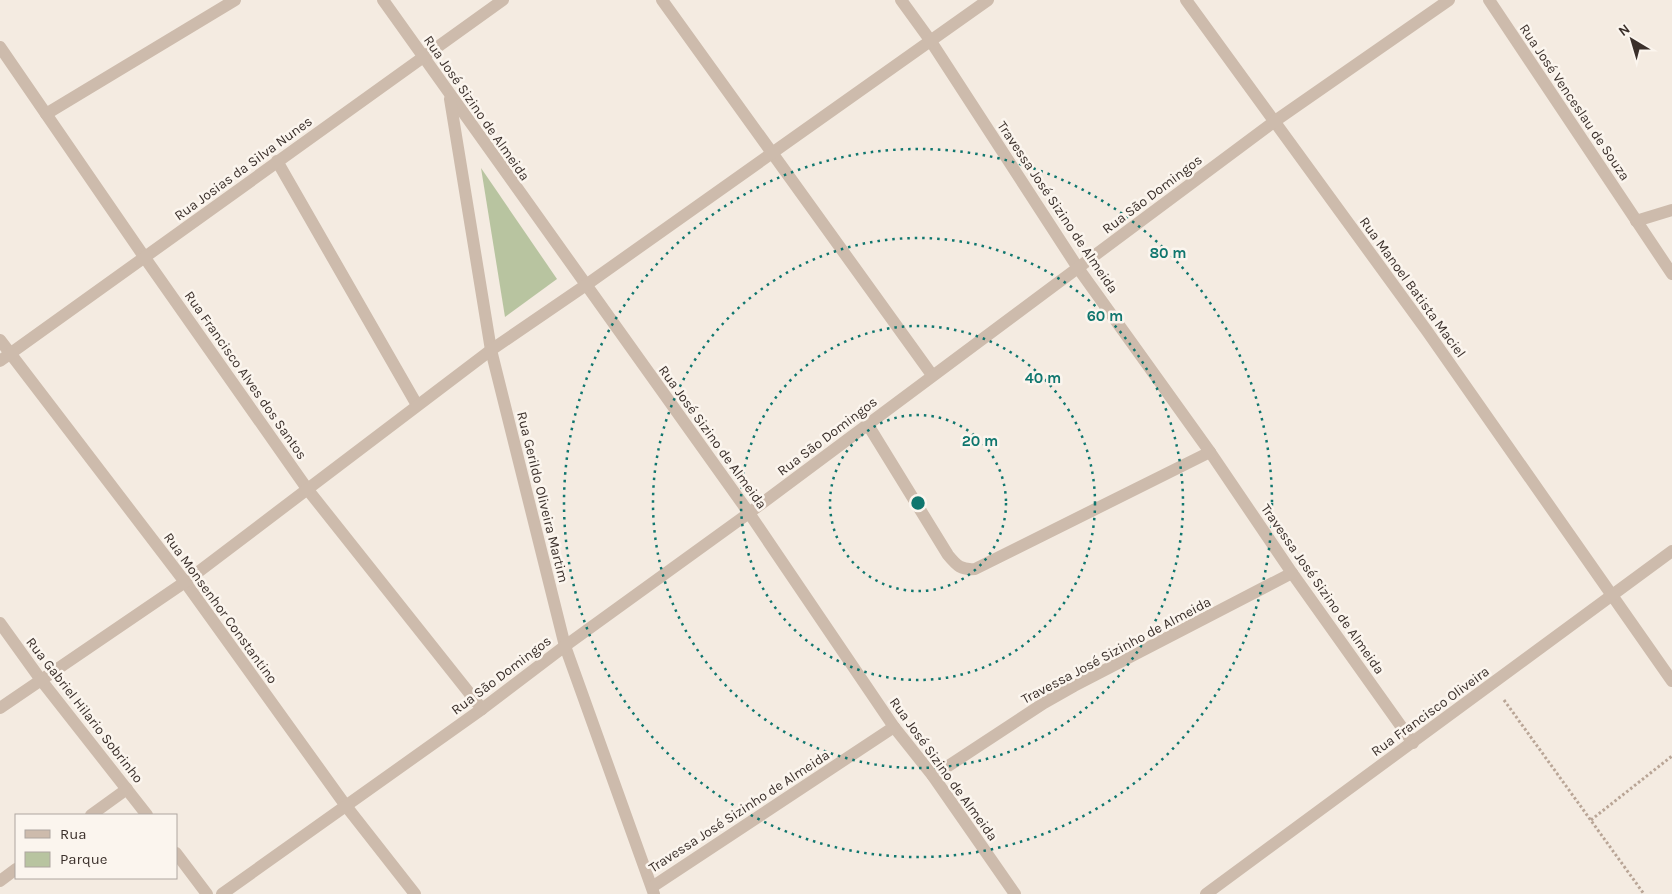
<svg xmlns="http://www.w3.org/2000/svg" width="1672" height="894" font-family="Karla,sans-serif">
<rect width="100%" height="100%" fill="#f4ebe1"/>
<!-- green -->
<path fill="#b8c4a0" d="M481,168l76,111 -52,38z"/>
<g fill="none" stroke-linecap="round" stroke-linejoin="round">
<!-- path -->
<g stroke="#b9a596" stroke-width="3" stroke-dasharray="2.5 2.5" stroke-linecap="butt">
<path d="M1504,700l140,194"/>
<path d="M1591,820l81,-64"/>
</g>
<!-- minor -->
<g stroke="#cdbbac" stroke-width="12">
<path d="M383,0l366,513 145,214 39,49 82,118"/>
<path d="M662,0l270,375"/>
<path d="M901,0l29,40 148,228 132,184 82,121 121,170"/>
<path d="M1186,0l241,331 245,350"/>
<path d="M1489,0l183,274"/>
<path d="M0,47l145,211 163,232 174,219"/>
<path d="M450,99l41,251 74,296 89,248"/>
<path d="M46,114l189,-114"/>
<path d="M277,161l140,244"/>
<path d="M1636,221l36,-11"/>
<path d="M0,340l185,242 161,224 69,88"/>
<path d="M0,361l503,-361"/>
<path d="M868,425l80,130c9,11 13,15 27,14l235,-117"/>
<path d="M0,623l41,57 106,135"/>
<path d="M0,708l185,-126 306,-232 95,-65 402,-285"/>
<path d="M933,776l111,-73 30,-17 218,-113"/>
<path d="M91,815l36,-26"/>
<path d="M176,853l31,41"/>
<path d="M0,881l16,-12"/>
<path d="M652,887l242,-160"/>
<path d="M222,894l260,-185 83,-63 184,-133 526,-392 174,-121"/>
<path d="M1206,894l466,-343"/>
</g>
</g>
<!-- distance rings -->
<g fill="none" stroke="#0f766e" stroke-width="2.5" stroke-dasharray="2.5 5">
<circle cx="918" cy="503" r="88"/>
<circle cx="918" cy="503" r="177"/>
<circle cx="918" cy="503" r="265"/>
<circle cx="918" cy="503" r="354"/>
</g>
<g text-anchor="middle" stroke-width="5" stroke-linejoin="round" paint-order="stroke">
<!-- street labels -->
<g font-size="14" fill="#3b302b" stroke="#fbf5ee">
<text transform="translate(1575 102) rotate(56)" y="5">Rua José Venceslau de Souza</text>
<text transform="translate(477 108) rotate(55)" y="5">Rua José Sizino de Almeida</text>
<text transform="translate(243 168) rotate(-36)" y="5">Rua Josias da Silva Nunes</text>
<text transform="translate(1152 194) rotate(-37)" y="5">Rua São Domingos</text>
<text transform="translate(1058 207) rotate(56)" y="5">Travessa José Sizino de Almeida</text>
<text transform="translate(1413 287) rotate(54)" y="5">Rua Manoel Batista Maciel</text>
<text transform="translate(246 375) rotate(55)" y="5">Rua Francisco Alves dos Santos</text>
<text transform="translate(827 436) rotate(-37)" y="5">Rua São Domingos</text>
<text transform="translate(713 437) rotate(54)" y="5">Rua José Sizino de Almeida</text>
<text transform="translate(543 497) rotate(76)" y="5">Rua Gerildo Oliveira Martim</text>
<text transform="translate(1323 589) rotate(55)" y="5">Travessa José Sizino de Almeida</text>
<text transform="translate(221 608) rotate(54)" y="5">Rua Monsenhor Constantino</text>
<text transform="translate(1116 650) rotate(-28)" y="5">Travessa José Sizinho de Almeida</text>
<text transform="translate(501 675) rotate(-37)" y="5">Rua São Domingos</text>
<text transform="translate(85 710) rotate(52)" y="5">Rua Gabriel Hilario Sobrinho</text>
<text transform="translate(1430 711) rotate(-36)" y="5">Rua Francisco Oliveira</text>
<text transform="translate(944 769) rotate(54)" y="5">Rua José Sizino de Almeida</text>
<text transform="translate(739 811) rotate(-33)" y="5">Travessa José Sizinho de Almeida</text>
</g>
</g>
<circle cx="918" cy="503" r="8" fill="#0f766e" stroke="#fbf5ee" stroke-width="2.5"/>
<g font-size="15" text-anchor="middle" font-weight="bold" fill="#0f766e" stroke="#fbf5ee" stroke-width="5" stroke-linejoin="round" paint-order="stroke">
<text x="1168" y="258">80 m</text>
<text x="1105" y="321">60 m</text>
<text x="1043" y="383">40 m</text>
<text x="980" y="446">20 m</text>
</g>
<!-- legend -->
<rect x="15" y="814" width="162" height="65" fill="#fbf5ee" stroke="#aea6a0"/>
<rect x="25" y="830" width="25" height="8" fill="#cdbbac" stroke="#aea6a0"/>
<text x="60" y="839" font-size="15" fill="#3b302b">Rua</text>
<rect x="25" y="852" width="25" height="15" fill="#b8c4a0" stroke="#aea6a0"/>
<text x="60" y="864" font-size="15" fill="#3b302b">Parque</text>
<!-- north arrow -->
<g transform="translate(1632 40) rotate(322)" stroke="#fbf5ee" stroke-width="4" paint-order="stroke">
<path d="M0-4L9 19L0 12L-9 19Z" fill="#3b302b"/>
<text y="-8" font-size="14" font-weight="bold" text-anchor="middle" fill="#3b302b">N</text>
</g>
</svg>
